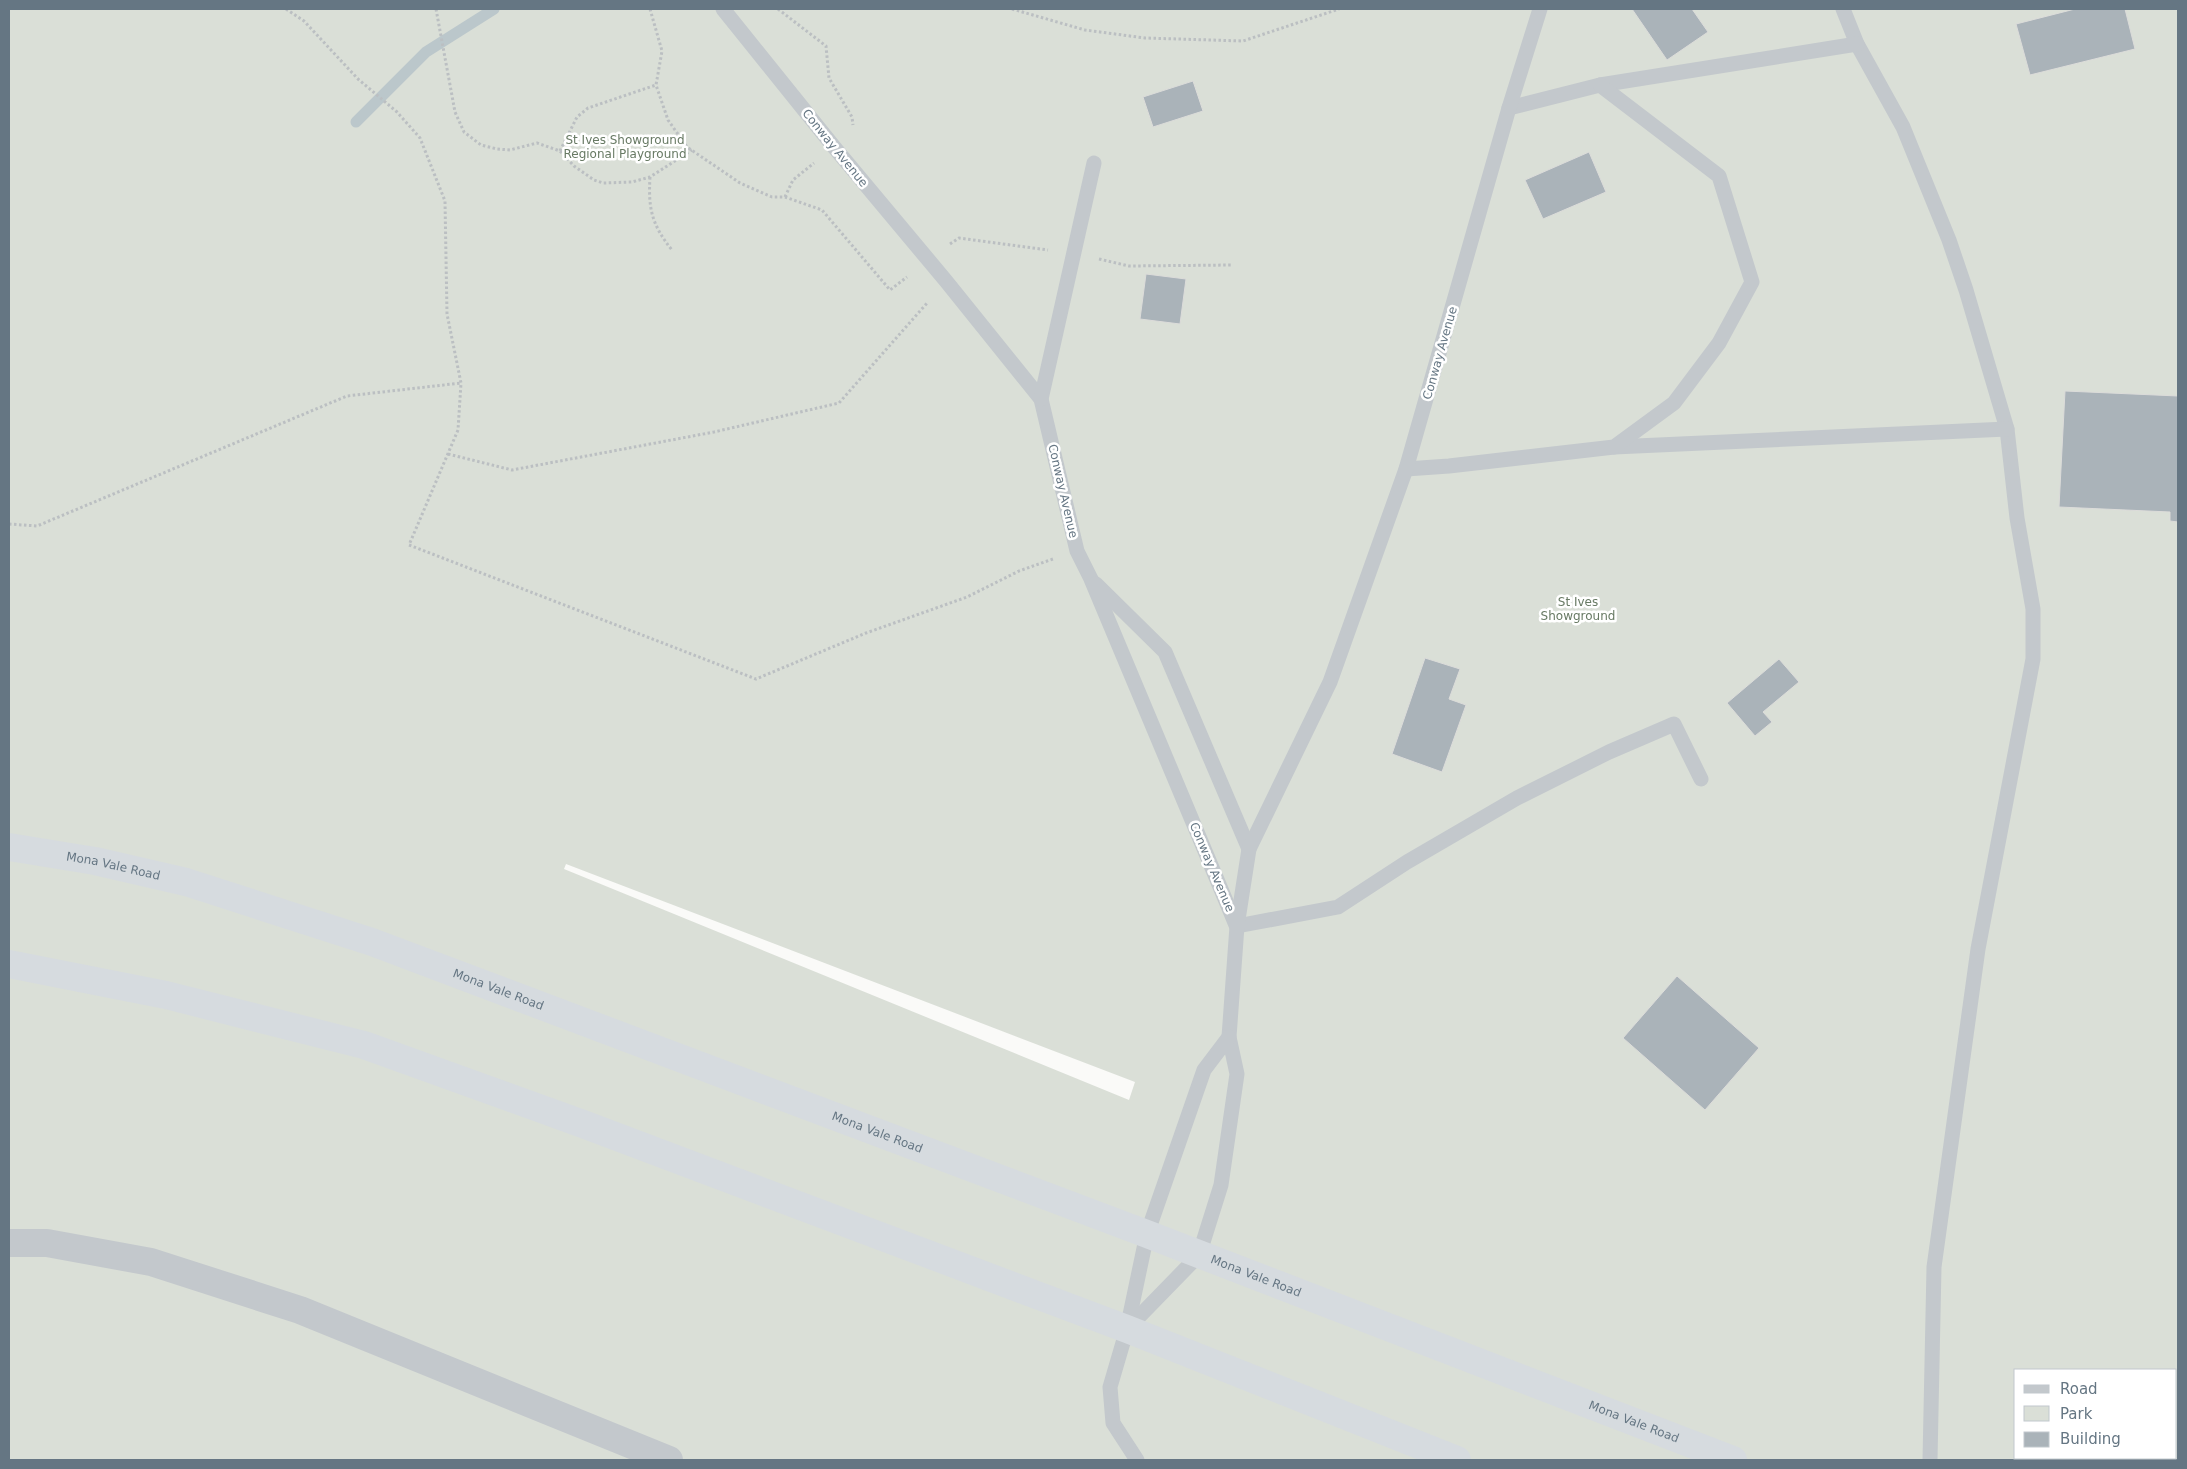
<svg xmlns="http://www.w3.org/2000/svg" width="2187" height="1469" font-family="'DejaVu Sans',sans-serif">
<rect width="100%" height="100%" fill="#fafaf8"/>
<!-- green -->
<path fill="#dadfd7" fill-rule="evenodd" d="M9,9h2169v1451h-2169zM566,864l569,218 -6,18 -565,-231zM2016,1370h160v88h-160z"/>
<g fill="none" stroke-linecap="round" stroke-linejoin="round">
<!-- stream -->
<path stroke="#bbc7cb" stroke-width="11" d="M356,122l70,-70 68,-43"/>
</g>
<!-- building -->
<g fill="#aab3b9" stroke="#dcdcda">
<path d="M1632,9h60l16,23 -41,28z"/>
<path d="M2075,9h50l10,40 -105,26 -14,-51z"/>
<path d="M1193,81l10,30 -50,16 -10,-30z"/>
<path d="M1589,152l17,40 -63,27 -18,-39z"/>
<path d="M1146,274l40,5 -6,45 -40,-5z"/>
<path d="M2065,391l113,5v126l-8,-1v-9l-111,-5z"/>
<path d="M1425,658l35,11 -11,30 17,6 -24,67 -50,-18z"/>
<path d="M1779,659l20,23 -36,30 9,10 -17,14 -28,-33z"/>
<path d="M1677,976l82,72 -54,62 -82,-72z"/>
</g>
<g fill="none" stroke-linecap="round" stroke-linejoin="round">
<!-- path -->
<g stroke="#bbbfc2" stroke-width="3" stroke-dasharray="2.5 2.5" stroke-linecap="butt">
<path d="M286,9l18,12 54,58 39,33 23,26 25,63 2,113 14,69 -3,47 -49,115 347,134 110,-46 101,-36 52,-26 34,-12"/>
<path d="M436,9l19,103 9,20 17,13 16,4 13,1 27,-7 23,8 14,15 20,14 9,3 29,-1 18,-5 42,-27"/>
<path d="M650,9l12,42 -6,34 12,35 19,27 53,36 32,14h13l37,13 68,80 17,-13"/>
<path d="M778,9l48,37 3,32 23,39 1,8"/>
<path d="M1012,9l73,21 60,8 98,3 96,-32"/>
<path d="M560,151l17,-34 11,-9 68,-23"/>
<path d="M650,177c-2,32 2,48 22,73"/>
<path d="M785,197l8,-17 21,-17"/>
<path d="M950,244l9,-6 89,12"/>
<path d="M1099,259l30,7 103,-1"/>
<path d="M448,454l64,16 202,-38 125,-29 89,-101"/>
<path d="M9,524l28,2 310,-130 114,-13"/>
</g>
<!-- lane -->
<g stroke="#c3c8cc" stroke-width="15">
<path d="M723,9l111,138 112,134 95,118 36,152 14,28 145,346"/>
<path d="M1843,9l14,35 46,83 46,113 17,50 41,139 10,89 16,91v50l-55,290 -44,318 -4,193"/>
<path d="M1509,108l91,-23 257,-41"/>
<path d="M1041,399l53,-236"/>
<path d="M1614,447l393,-18"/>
<path d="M1406,469l43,-3 165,-19 60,-44 45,-60 33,-61 -33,-106 -119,-91"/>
<path d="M1096,584l69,68 84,197"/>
<path d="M1237,926l101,-19 69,-45 110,-64 92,-46 65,-28 27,55"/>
<path d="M1127,1329l72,-74 22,-70 16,-111 -8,-37 8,-111 12,-77 81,-167 76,-213 103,-361 31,-99"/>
<path d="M1137,1460l-24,-37 -3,-36 17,-58 20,-95 57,-164 25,-33"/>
</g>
<!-- street -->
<path stroke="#c3c8cc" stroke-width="28" d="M9,1243h38l104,19 149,48 369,150"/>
<!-- highway -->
<g stroke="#d6dbdf" stroke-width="28">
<path id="s1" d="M9,847l86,14 91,21 186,60 775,292 586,226"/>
<path d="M9,964l157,31 198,50 219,79 544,205 330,131"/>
</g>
</g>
<g text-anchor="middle" stroke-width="5" stroke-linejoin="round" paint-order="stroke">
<!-- park labels -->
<g font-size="12" fill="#687a64" stroke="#fff">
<text x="625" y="144">St Ives Showground<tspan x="625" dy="14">Regional Playground</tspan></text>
<text x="1578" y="606">St Ives<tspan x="1578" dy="14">Showground</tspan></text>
</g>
<!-- street labels -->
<g font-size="12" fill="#657683" stroke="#fff">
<text transform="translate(835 148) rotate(51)" y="4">Conway Avenue</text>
<text transform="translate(1440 353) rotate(-74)" y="4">Conway Avenue</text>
<text transform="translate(1063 491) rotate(77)" y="4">Conway Avenue</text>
<text dy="4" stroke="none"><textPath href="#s1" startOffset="106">Mona Vale Road</textPath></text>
<text transform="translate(1212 867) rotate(67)" y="4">Conway Avenue</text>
<text dy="4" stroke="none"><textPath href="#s1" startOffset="511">Mona Vale Road</textPath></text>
<text dy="4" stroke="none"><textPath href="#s1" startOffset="916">Mona Vale Road</textPath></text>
<text dy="4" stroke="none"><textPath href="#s1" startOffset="1321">Mona Vale Road</textPath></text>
<text dy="4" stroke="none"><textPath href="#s1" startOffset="1726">Mona Vale Road</textPath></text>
</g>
</g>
<!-- border -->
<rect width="2187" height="1469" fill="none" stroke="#657683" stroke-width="20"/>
<!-- legend -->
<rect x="2014" y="1369" width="162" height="90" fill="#ffffff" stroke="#c1c8cd"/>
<rect x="2024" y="1385" width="25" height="8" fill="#c3c8cc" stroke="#c1c8cd"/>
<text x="2060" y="1394" font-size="15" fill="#657683">Road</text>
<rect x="2024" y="1406" width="25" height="15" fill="#dadfd7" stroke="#c1c8cd"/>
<text x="2060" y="1419" font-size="15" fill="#657683">Park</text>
<rect x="2024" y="1432" width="25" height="15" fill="#aab3b9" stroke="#c1c8cd"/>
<text x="2060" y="1444" font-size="15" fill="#657683">Building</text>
</svg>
